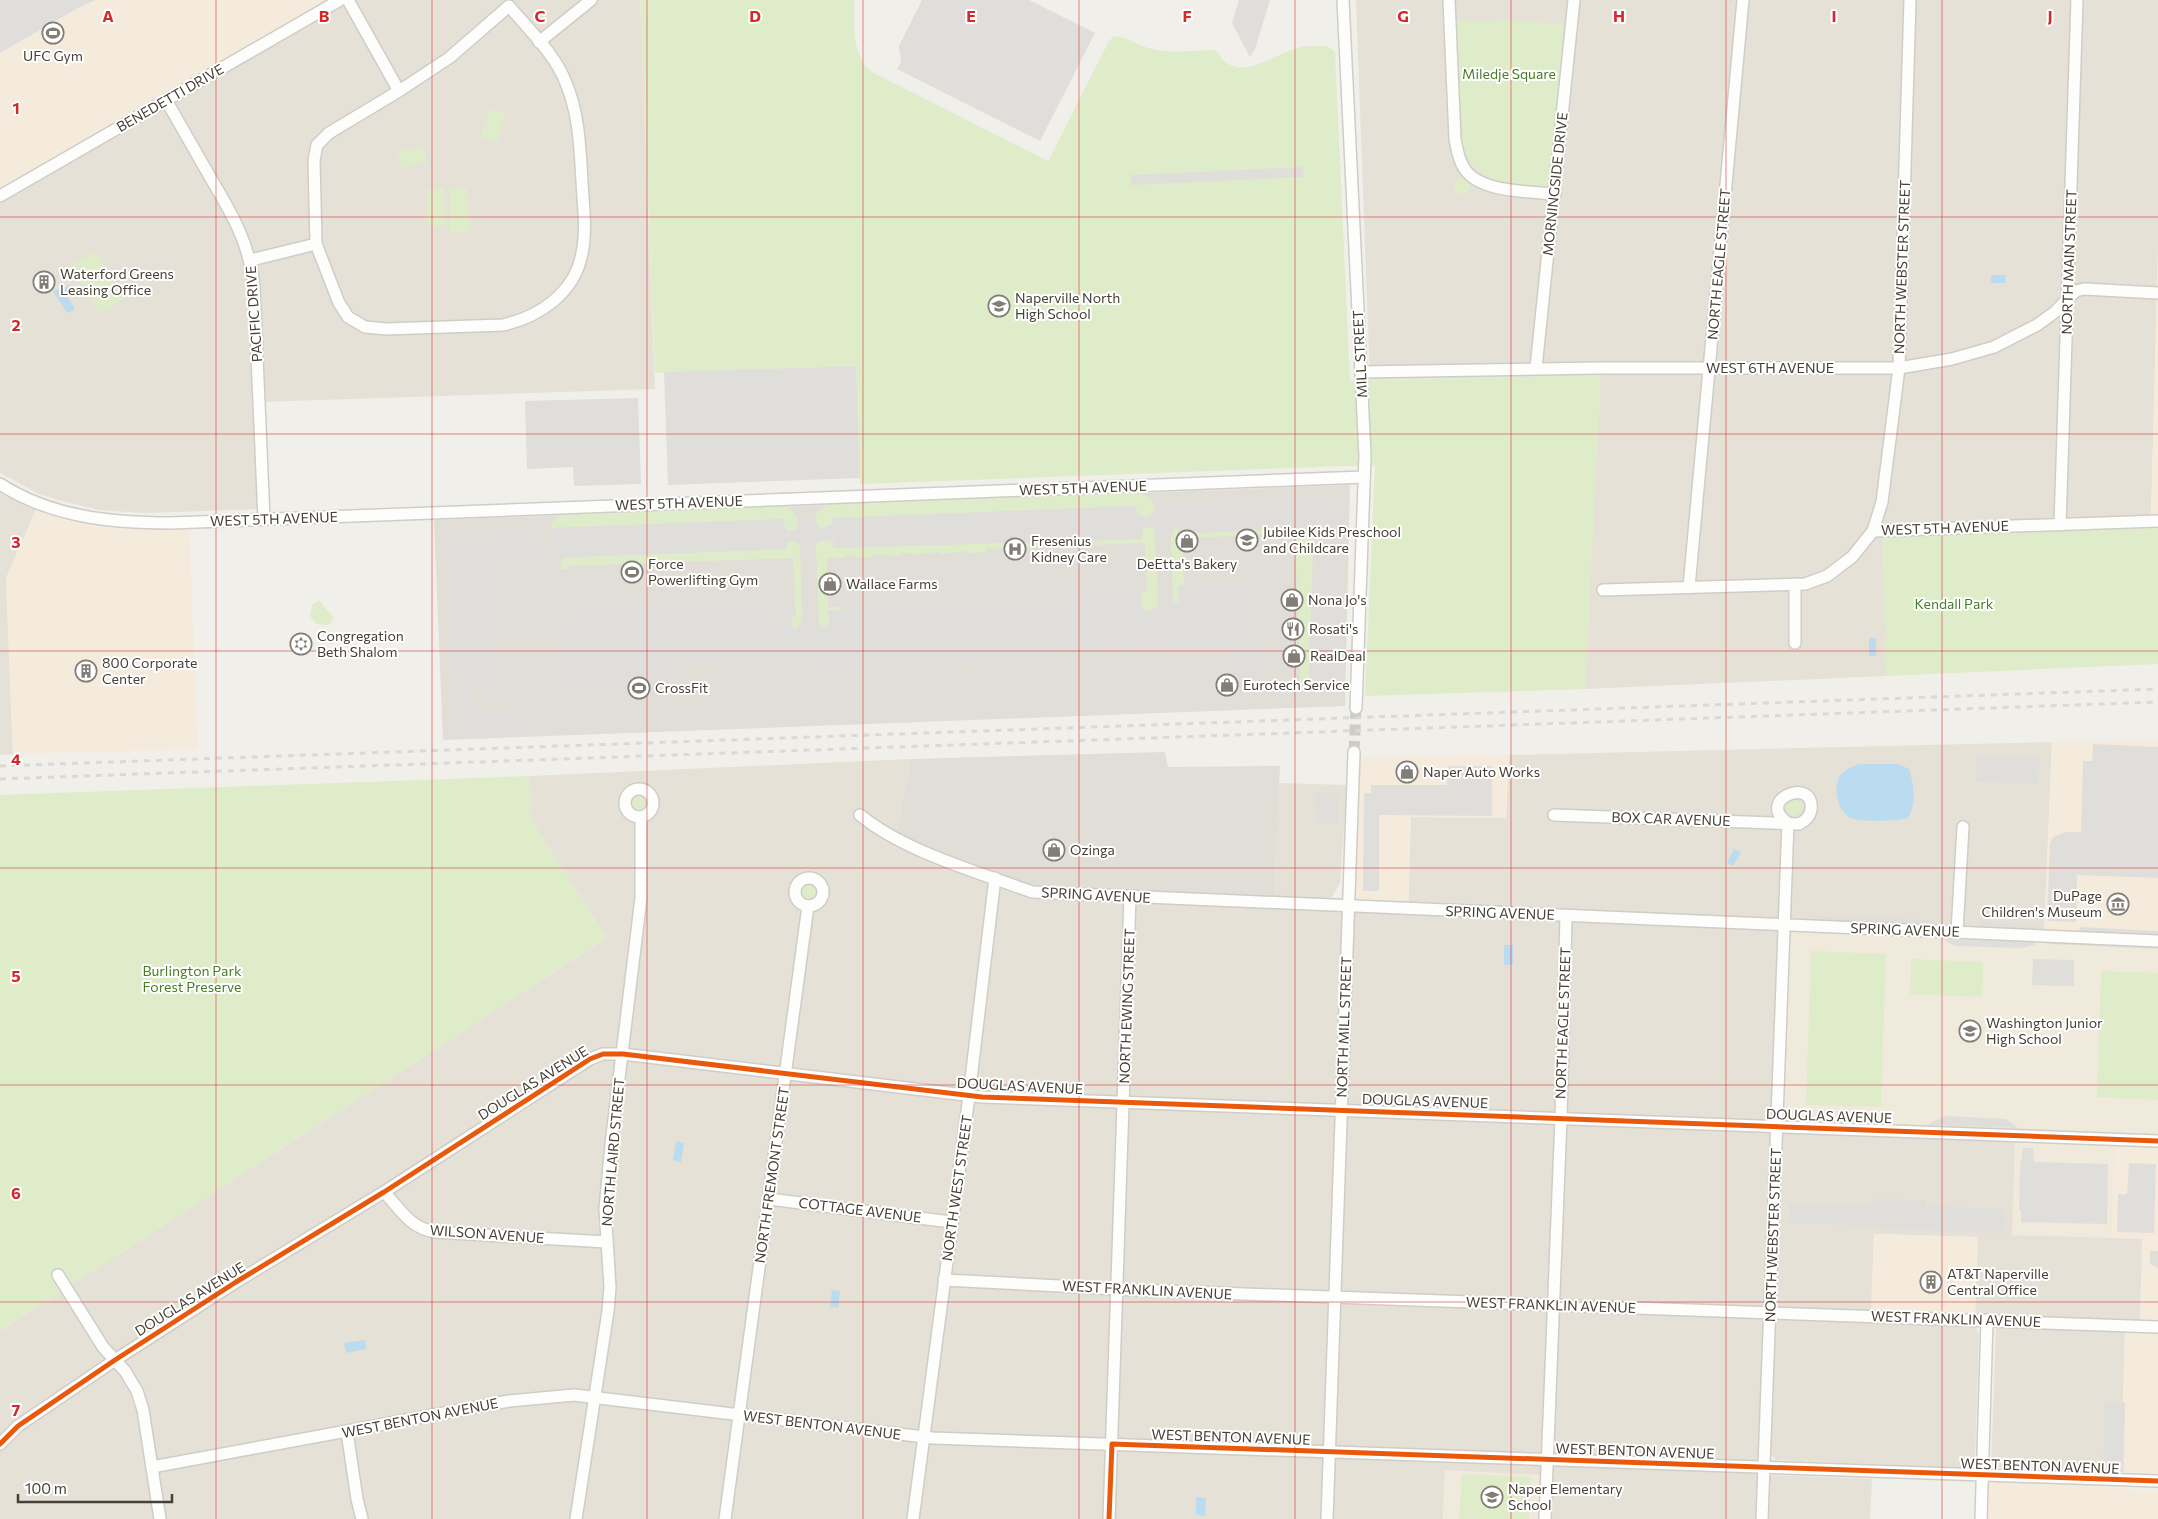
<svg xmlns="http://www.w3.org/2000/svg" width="2158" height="1519" font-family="Commissioner,sans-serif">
<rect width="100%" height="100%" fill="#f1efea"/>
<!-- residential -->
<g fill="#e5e1d7">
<path d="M339,0h301l15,389 -395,13 5,107 -122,4 -44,-3 -37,-9 -23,-7 -39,-21v-276z"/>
<path d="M1356,0h802v248l-7,270 -268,8 3,150 -301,13 15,-314 -230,5z"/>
<path d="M0,493l36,17 -30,68 7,176 -13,1z"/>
<path d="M2052,742l-8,193 -29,199 128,105 -3,84 -165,-5 2,-81 -103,-3 -3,80 -101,-3 -6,164 108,4 -2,40h-330l-95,-49 -2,49h-1443v-188l607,-393 -76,-118 -1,-44 381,-17 -17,87 105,40 409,24 3,-93 95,1 3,-63z"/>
<path d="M1279,783l68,2 -7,98 -8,14 -14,3 -44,-3z"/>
<path d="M1781,1318l194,8 4,9 -4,122 -4,8 -10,3 -185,-8 -6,-7 2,-62 2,-63 3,-7z"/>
<path d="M1996,1327l129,5 -2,70 2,1 -1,69 -133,-5z"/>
</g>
<!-- commercial -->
<g fill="#f4ebdd">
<path d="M0,0h339l-339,197z"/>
<path d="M2158,248v270h-7z"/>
<path d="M36,510l33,11 38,7 35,2 47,-2 9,221 -185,5 -7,-176z"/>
<path d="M2158,740v198l-114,-3 8,-193z"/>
<path d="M1509,755l-3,63 -95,-1 -3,93 -57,-1 7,-152z"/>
<path d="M2115,1138l43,2v184l-18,-1 2,-84 -31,-1z"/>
<path d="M1874,1234l104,3 -3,81 -104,-4z"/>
<path d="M2125,1332l33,1v140l-34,-1 1,-69 -2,-1z"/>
<path d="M1982,1476l176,16v27h-177z"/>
</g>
<!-- industrial -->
<g fill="#e1ded8">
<path d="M1350,485l-5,221 -902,34 -9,-220z"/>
<path d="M1165,752l3,15 112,-1 -6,131 -247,-12 -131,-49 15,-77z"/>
</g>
<!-- education -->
<g fill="#efeadc">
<path d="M1785,924l373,14v202l-43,-1 -4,99 -99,-3 3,-100 -238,-11z"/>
<path d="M1445,1470l97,5 -2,44h-97z"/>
</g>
<!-- green -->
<g fill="#dfecca">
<path d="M640,0h214c1,25 -3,52 16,71l178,90 61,-120 5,-5c13,0 25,11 38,13 20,5 43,1 64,1 21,37 54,5 82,-2 6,-2 13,-2 19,-2 8,0 13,0 18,6l15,329 251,-6 -16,314 -220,7 10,-231 -515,19 -4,-118 -201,7z"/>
<path d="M1511,20l54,5 -15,162c-35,-4 -70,0 -87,-37l-7,-128z"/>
<path d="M490,108l16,6 -9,28 -16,-6z"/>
<path d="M423,146l4,15 -25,7 -4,-16z"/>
<circle cx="1462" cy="186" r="8"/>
<path d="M467,188l2,44 -19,1v-44z"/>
<path d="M427,189h17l1,36 -17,1z"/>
<path d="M95,251l29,48 -25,14 -28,-48z"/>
<path d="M1140,493l9,5 6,7 -1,8c-5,5 -10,6 -16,2l-3,-9 -302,12 -1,6 -8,4 -5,-1 -4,-8 3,-8 11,-7z"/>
<path d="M784,506l6,3 8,11 -1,9 -10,2 -4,-7 2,-5 -233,9c-1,-7 4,-12 10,-13z"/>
<path d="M1176,526h2l1,8 135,-7 -5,154 -9,4 -5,-151 -113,4 2,47 -6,2 1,14 -3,3 -3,-3 -2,-63z"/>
<path d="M1154,527l4,74 -1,7 -9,3c-8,-4 -7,-11 -6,-19l5,-1 -2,-48 -159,6v3l-18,1 -1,-2 -27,3 -1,-2 -28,3v-2h-10v3l-28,-2v3h-18v-2l-10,1v2h-18l1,49h13v3l-14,16 -4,1 -4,-4 -3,-78 4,-4 13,-1 1,8 308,-9v-11z"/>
<path d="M2158,528v136l-272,12 -3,-139z"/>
<path d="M787,542h10l3,4 2,75 -4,5 -5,3 -2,-13h5l-3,-58 -225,8v3h-8l2,-9 4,-3 221,-8z"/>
<path d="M319,600l15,18 -5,7 -13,-1 -6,-8 2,-11z"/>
<path d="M530,776l1,44 76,118 -607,393v-536z"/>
<circle cx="639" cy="803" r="7"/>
<circle cx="1793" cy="807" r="8"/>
<circle cx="809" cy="893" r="8"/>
<path d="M1811,951l75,3 -5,153 -75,-2z"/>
<path d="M1911,959l72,3 -1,35 -72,-3z"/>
<path d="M2101,971l57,2v127l-61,-3z"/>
<path d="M1462,1474l69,3 -2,42h-70z"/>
</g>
<!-- parking -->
<g fill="#e0deda">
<path d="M0,0h96l-18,8 -78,45z"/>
<path d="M922,0h107l66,33 -55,108 -143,-72 4,-6 -2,-17z"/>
<path d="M1239,0h31l-15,49 -5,8 -18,-34z"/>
<path d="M1303,167l1,10 -173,8v-10z"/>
<path d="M856,366l4,112 -192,7 -4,-113z"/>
<path d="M638,398l3,86 -67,2 -1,-19 -46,2 -2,-68z"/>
<path d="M1333,496l1,11 11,-1 -6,184 -31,1 6,-164 -135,7 -1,-8 -5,3 -2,9h-16l-1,-10h-11l-1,11 -309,9v-8l-13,1 -4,4 -16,1 -3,-4h-10v7l-234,9 -1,-30 234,-9 -3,5 2,3 2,4h4l6,-2 1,-9 17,-1 4,8 5,1 8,-4 1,-6 302,-12 3,9 5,3 7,-1 4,-4 1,-8z"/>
<path d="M2029,528l5,4 -144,5 4,-4z"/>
<path d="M541,529v33l-46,2 -2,1 5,119 -26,1 -2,2 3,24h54l-2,23 -72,3 -7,-205z"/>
<path d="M1277,581l1,8 -20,1 4,90 -30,1 -2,-32 -243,8 -1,7 -178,6 -1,-11 -134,5v19l-111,5 -3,-77 206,-8v9l30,-1 1,5 -5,1 2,12 5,-3 4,-5 17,-1 2,6h6l2,-3 -1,-13h13v-3l146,-6v-3l155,-6 -1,12 3,5 4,2 9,-3 1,-7 20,2v-16l6,-2z"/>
<path d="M2093,744l65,3v131l-81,-3 -1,47 -29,-1 3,-78 3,-6 12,-5h16l2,-71h9z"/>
<path d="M1977,757l63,2 -2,25 -62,-2z"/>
<path d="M1448,766h44v50l-113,-1v76h-16l1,-98h7v-8h76z"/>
<path d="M1315,792l24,1 -2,31h-21z"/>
<path d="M1803,915l127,5 8,1 -8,3 -104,-4z"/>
<path d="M1976,922l17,1 50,3 -12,3 -19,-1 -28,-2z"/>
<path d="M2080,927l78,4v3l-79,-3z"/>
<path d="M1943,939l91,3 1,3 -14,3 -66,-2z"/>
<path d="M2049,941l109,4v4l-110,-5z"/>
<path d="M2033,959l41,1v26l-42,-1z"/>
<path d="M1945,1116l61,3 12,9 -91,-3z"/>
<path d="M2023,1148h10l1,14 74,2 -1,60 -86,-2v-12l-2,-1 1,-40z"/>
<path d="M2129,1163l27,1 -2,69 -37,-1 1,-38h9z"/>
<path d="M1871,1199l55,1v6l79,3 -1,24 -126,-4v-3l-89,-3v-19l82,1z"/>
<path d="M2150,1251h8v17l-8,-4z"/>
<path d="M2105,1403h20l-2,61 -20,-1z"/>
</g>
<!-- water -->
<g fill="#badbf0">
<path d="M1991,275h15l-1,8h-14z"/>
<path d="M70,285l4,7 -7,4 8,13 -8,4 -14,-22z"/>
<rect x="1869" y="638" width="7" height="18"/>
<path d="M1859,764h39l11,5c5,16 8,34 -1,49 -11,3 -43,4 -54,1 -16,-4 -22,-30 -14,-43 5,-7 12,-9 19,-12z"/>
<path d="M1734,849l7,3 -8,14 -6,-3z"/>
<rect x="1504" y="945" width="9" height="20"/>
<path d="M676,1141l8,2 -3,19 -8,-2z"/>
<path d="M832,1290l8,1 -2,17 -8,-1z"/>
<path d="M365,1340l1,9 -20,4 -2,-10z"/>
<path d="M1196,1497l10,1 -1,18 -9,-1z"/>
</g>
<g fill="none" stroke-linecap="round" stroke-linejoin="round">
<!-- minor-tunnel -->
<path stroke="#cfccc6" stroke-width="11" stroke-dasharray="11 5.5" stroke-linecap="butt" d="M1354,752l2,-44"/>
<!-- minor casing -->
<g stroke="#cfcdc7" stroke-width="14">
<g id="minor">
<path d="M348,0l51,91"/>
<path d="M1343,0l22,456 -9,252"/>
<path d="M1449,0l6,139c2,10 3,20 9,29 15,25 65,23 91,26"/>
<path d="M509,6c20,24 46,48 57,77 13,31 14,65 16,98 1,23 5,49 0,72 -7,40 -43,64 -79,72l-117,4 -21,-2 -17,-10 -9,-14 -23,-59 -2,-84 3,-15 12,-12 70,-42 50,-33z"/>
<path d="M539,42l52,-42"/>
<path d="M166,100c15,26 29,51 44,77 21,35 40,67 44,109l10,233"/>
<path d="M0,196l340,-196"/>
<path d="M251,260l65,-16"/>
<path d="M1536,368l38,-368"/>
<path d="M1361,372l238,-4h300l53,-9 42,-12 43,-22 18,-13 14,-15 7,-6 8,-2 74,4"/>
<path d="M0,484c51,33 112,39 171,39l1193,-46"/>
<path d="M2060,525l17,-525"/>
<path d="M1873,531l285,-10"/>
<path d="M1689,587l54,-587"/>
<path d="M1603,590l202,-6 22,-8 25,-19 21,-26 9,-29 17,-134 11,-368"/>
<path d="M1795,643v-59"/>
<circle cx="639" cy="803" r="14"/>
<path d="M860,815c45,37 118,57 172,77l1126,49"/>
<path d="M1554,815l245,9c6,-3 11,-7 12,-14 4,-35 -57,-10 -23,13"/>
<circle cx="809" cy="892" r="14"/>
<path d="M1957,932l6,-105"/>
<path d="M384,1192c17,18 26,36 51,40l171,10"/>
<path d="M769,1199l182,23"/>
<path d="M58,1275l45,72 22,24 12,20 6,19 17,109"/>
<path d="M944,1280l192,10 1022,37"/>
<path d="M347,1432l10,67 5,20"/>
<path d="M0,1444l18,-18 97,-66 121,-78 148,-90 206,-133 13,-5h20l359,43 1176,44"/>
<path d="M152,1467l357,-66 65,-6 359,43 1225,43"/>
<path d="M576,1519l32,-208 2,-24 -5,-78 6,-65 30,-246v-81"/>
<path d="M725,1519l83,-613"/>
<path d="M913,1519l56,-423 26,-218"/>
<path d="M1109,1519l21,-622"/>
<path d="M1327,1519l27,-767"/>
<path d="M1545,1519l16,-401 5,-202"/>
<path d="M1762,1519l26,-696"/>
<path d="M1981,1519l6,-199"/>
</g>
</g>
<!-- minor -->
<use href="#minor" stroke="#fdfdfc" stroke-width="11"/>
<!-- rail -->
<g stroke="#d9d9d8" stroke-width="3" stroke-dasharray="6 6" stroke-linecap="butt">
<path d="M0,766l2158,-77"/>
<path d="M0,779l2158,-77"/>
</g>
<!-- cycleway casing -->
<g stroke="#fff" stroke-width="8">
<g id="cycleway">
<path d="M0,1444l18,-18 97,-66 121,-78 148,-90 206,-133 13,-5h20l359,43 1176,44"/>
<path d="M1109,1519l3,-75 1046,37"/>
</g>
</g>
<!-- cycleway -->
<use href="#cycleway" stroke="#e8590c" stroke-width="5"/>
</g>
<!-- grid -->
<path fill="none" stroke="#d62828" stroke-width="1" stroke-opacity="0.55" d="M216,0v1519M432,0v1519M647,0v1519M863,0v1519M1079,0v1519M1295,0v1519M1511,0v1519M1726,0v1519M1942,0v1519M0,217h2158M0,434h2158M0,651h2158M0,868h2158M0,1085h2158M0,1302h2158"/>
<!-- icons -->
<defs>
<g id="stadium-ring" transform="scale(1.125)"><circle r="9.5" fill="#fff" stroke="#827d75" stroke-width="1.5"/><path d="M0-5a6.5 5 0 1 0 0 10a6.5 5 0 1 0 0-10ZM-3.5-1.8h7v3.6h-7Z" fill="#827d75"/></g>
<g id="building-ring" transform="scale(1.125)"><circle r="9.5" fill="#fff" stroke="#827d75" stroke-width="1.5"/><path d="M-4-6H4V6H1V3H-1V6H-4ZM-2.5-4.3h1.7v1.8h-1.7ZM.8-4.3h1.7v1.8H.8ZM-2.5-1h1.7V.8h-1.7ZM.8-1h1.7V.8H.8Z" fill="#827d75"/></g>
<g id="school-ring" transform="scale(1.125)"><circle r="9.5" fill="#fff" stroke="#827d75" stroke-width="1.5"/><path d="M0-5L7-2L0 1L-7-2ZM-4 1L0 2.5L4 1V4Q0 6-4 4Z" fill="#827d75"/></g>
<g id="shop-ring" transform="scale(1.125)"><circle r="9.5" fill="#fff" stroke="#827d75" stroke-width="1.5"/><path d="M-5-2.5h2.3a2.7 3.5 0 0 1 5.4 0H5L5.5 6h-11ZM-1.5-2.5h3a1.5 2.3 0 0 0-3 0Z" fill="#827d75"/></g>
<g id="hospital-ring" transform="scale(1.125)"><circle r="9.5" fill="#fff" stroke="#827d75" stroke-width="1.5"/><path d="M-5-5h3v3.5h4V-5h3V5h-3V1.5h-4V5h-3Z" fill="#827d75"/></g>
<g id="restaurant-ring" transform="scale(1.125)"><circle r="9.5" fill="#fff" stroke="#827d75" stroke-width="1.5"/><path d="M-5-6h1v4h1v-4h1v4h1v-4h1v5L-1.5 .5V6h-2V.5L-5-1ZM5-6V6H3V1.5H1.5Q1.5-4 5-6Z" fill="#827d75"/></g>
<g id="synagogue-ring" transform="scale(1.125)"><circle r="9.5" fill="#fff" stroke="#827d75" stroke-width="1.5"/><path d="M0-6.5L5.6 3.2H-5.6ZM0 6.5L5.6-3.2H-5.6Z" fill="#827d75"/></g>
<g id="museum-ring" transform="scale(1.125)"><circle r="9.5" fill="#fff" stroke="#827d75" stroke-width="1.5"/><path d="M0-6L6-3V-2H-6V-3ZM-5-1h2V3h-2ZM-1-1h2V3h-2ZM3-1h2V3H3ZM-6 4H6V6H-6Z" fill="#827d75"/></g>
</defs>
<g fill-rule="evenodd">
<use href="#stadium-ring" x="53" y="33"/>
<use href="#building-ring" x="44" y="282"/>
<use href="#school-ring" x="999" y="306"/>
<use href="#school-ring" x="1247" y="540"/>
<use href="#shop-ring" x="1187" y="541"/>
<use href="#hospital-ring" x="1015" y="549"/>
<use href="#stadium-ring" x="632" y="572"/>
<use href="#shop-ring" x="830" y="584"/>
<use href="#shop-ring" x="1292" y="600"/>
<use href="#restaurant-ring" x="1293" y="629"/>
<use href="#synagogue-ring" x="301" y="644"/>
<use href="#shop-ring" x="1294" y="656"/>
<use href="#building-ring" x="86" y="671"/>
<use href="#shop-ring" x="1227" y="685"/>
<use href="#stadium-ring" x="639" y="688"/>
<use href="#shop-ring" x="1407" y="772"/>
<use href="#shop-ring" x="1054" y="850"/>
<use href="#museum-ring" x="2118" y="904"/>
<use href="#school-ring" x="1970" y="1031"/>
<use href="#building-ring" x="1931" y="1282"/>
<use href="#school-ring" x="1492" y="1497"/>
</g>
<g text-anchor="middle" stroke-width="4" stroke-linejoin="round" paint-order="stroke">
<!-- poi labels -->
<g font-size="14" fill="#474036" stroke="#fff" text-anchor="start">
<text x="53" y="61" text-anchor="middle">UFC Gym</text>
<text x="60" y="279">Waterford Greens<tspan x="60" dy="16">Leasing Office</tspan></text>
<text x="1015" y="303">Naperville North<tspan x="1015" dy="16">High School</tspan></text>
<text x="1263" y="537">Jubilee Kids Preschool<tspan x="1263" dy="16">and Childcare</tspan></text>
<text x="1031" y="546">Fresenius<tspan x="1031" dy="16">Kidney Care</tspan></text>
<text x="648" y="569">Force<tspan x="648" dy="16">Powerlifting Gym</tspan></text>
<text x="1187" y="569" text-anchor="middle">DeEtta's Bakery</text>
<text x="846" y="589">Wallace Farms</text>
<text x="1308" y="605">Nona Jo's</text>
<text x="1309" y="634">Rosati's</text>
<text x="317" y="641">Congregation<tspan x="317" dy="16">Beth Shalom</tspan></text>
<text x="1310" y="661">RealDeal</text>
<text x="102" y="668">800 Corporate<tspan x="102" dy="16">Center</tspan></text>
<text x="1243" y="690">Eurotech Service</text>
<text x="655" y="693">CrossFit</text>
<text x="1423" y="777">Naper Auto Works</text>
<text x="1070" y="855">Ozinga</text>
<text x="2102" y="901" text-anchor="end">DuPage<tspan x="2102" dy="16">Children's Museum</tspan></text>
<text x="1986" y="1028">Washington Junior<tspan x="1986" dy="16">High School</tspan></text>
<text x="1947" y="1279">AT&amp;T Naperville<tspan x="1947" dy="16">Central Office</tspan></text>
<text x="1508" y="1494">Naper Elementary<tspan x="1508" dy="16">School</tspan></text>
</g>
<!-- park labels -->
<g font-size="14" fill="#487c27" stroke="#fff">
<text x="1509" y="79">Miledje Square</text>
<text x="1954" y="609">Kendall Park</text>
<text x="192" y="976">Burlington Park<tspan x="192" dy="16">Forest Preserve</tspan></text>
</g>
<!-- street labels -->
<g font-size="14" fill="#474036" stroke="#fff">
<text transform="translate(170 98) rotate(-30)" y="5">BENEDETTI DRIVE</text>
<text transform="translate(1555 184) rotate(-84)" y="5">MORNINGSIDE DRIVE</text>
<text transform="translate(2069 262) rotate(-88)" y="5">NORTH MAIN STREET</text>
<text transform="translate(1719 264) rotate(-85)" y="5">NORTH EAGLE STREET</text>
<text transform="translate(1902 267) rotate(-88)" y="5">NORTH WEBSTER STREET</text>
<text transform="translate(254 314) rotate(-94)" y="5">PACIFIC DRIVE</text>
<text transform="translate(1360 354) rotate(-93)" y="5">MILL STREET</text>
<text x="1770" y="373">WEST 6TH AVENUE</text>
<text transform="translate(1083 488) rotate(-2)" y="5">WEST 5TH AVENUE</text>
<text transform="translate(679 503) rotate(-2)" y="5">WEST 5TH AVENUE</text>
<text transform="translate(274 519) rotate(-2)" y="5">WEST 5TH AVENUE</text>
<text transform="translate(1945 528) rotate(-2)" y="5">WEST 5TH AVENUE</text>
<text transform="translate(1671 819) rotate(2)" y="5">BOX CAR AVENUE</text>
<text transform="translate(1096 895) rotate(3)" y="5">SPRING AVENUE</text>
<text transform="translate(1500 913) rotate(2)" y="5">SPRING AVENUE</text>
<text transform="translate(1905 930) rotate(2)" y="5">SPRING AVENUE</text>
<text transform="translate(1127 1006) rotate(-88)" y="5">NORTH EWING STREET</text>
<text transform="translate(1563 1023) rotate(-88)" y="5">NORTH EAGLE STREET</text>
<text transform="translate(1344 1027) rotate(-88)" y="5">NORTH MILL STREET</text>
<text transform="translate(533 1083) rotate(-32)" y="5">DOUGLAS AVENUE</text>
<text transform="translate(1020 1086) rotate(3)" y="5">DOUGLAS AVENUE</text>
<text transform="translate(1425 1101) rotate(2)" y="5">DOUGLAS AVENUE</text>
<text transform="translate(1829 1116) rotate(2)" y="5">DOUGLAS AVENUE</text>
<text transform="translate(613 1152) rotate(-85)" y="5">NORTH LAIRD STREET</text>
<text transform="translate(772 1175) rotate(-82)" y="5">NORTH FREMONT STREET</text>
<text transform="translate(957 1188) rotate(-82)" y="5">NORTH WEST STREET</text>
<text transform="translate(860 1210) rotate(7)" y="5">COTTAGE AVENUE</text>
<text transform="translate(487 1234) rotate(4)" y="5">WILSON AVENUE</text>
<text transform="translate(1773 1235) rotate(-88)" y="5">NORTH WEBSTER STREET</text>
<text transform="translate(1147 1290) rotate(3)" y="5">WEST FRANKLIN AVENUE</text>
<text transform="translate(190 1299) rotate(-32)" y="5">DOUGLAS AVENUE</text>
<text transform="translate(1551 1305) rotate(2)" y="5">WEST FRANKLIN AVENUE</text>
<text transform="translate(1956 1319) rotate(2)" y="5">WEST FRANKLIN AVENUE</text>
<text transform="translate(420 1418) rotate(-11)" y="5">WEST BENTON AVENUE</text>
<text transform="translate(822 1425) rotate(7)" y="5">WEST BENTON AVENUE</text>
<text transform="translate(1231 1437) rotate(2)" y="5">WEST BENTON AVENUE</text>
<text transform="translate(1635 1451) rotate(2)" y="5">WEST BENTON AVENUE</text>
<text transform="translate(2040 1466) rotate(2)" y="5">WEST BENTON AVENUE</text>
</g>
</g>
<g font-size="16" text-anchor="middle" font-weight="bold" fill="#d62828" stroke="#fff" stroke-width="4" stroke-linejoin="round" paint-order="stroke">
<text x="108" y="22">A</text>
<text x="324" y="22">B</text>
<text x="540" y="22">C</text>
<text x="755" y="22">D</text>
<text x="971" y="22">E</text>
<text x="1187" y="22">F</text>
<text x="1403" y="22">G</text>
<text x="1619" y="22">H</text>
<text x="1834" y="22">I</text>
<text x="2050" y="22">J</text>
<text x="16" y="114">1</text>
<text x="16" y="331">2</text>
<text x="16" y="548">3</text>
<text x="16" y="765">4</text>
<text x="16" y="982">5</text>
<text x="16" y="1199">6</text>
<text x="16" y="1416">7</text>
</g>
<!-- scale -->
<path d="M18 1494v8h154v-8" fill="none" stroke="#474036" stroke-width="2.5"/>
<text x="25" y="1494" font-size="15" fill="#474036" stroke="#ffffff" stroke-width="4" paint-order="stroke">100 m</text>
</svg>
